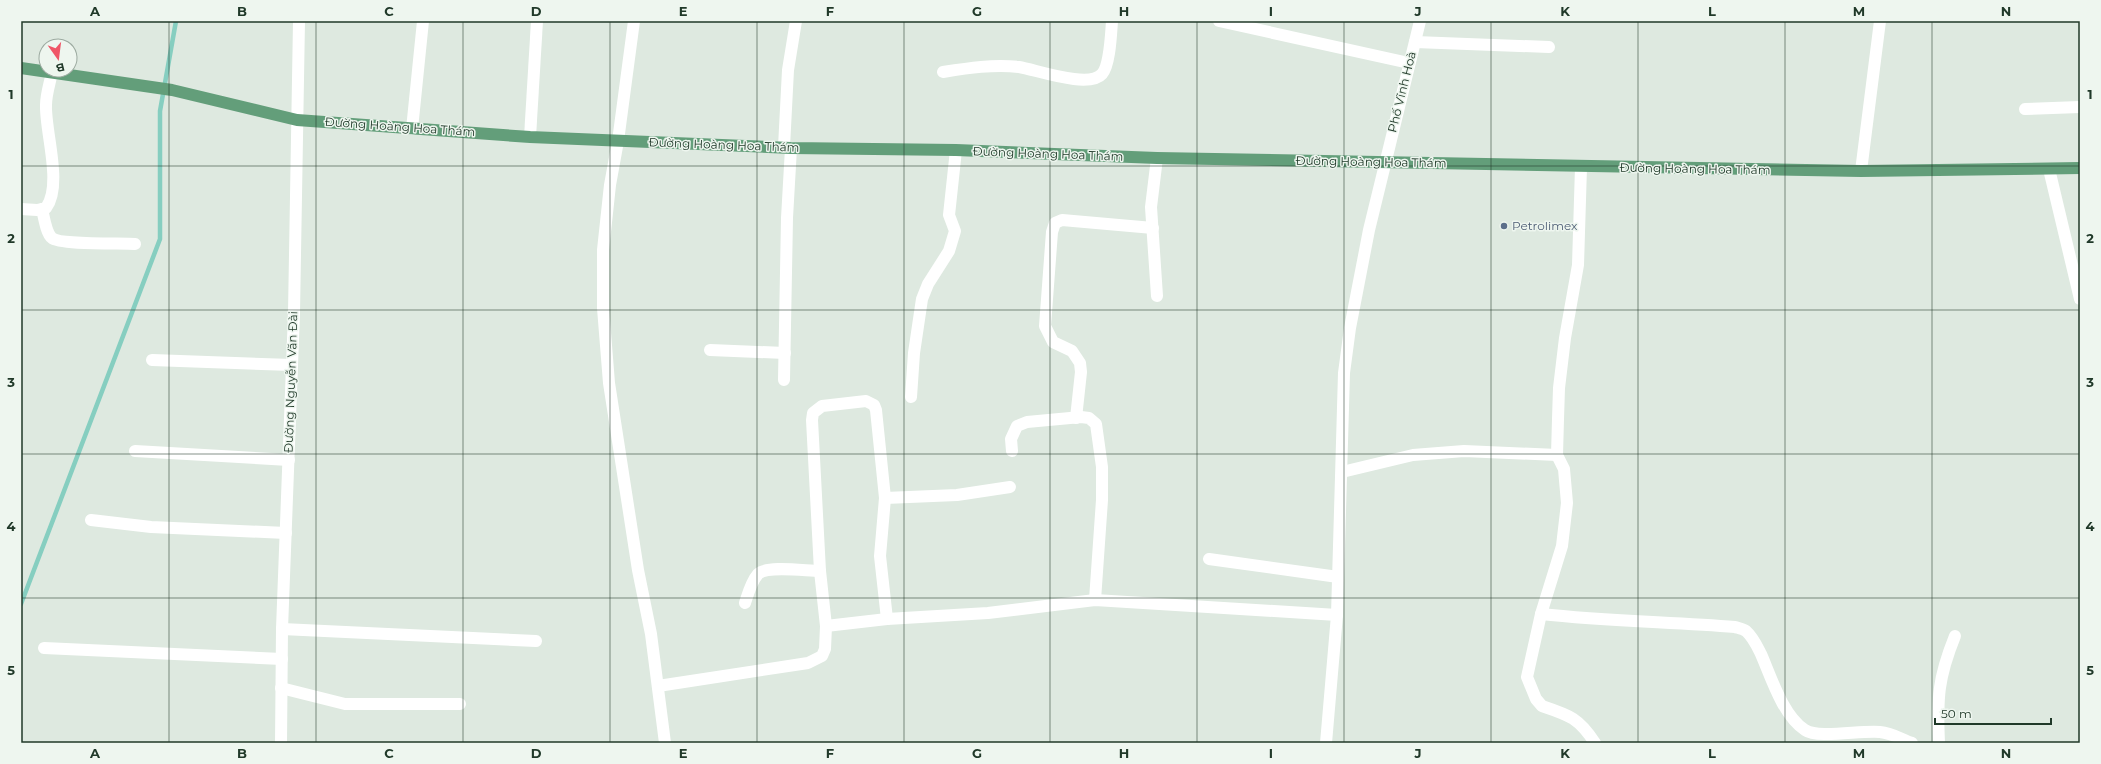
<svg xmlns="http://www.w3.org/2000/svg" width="2101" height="764" font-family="Montserrat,sans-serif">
<rect width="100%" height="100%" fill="#dee9e0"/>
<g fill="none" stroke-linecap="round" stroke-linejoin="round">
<!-- stream -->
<path stroke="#86cec0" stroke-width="4.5" d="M21,604l139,-365v-128l16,-90"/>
<!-- minor -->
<g stroke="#fff" stroke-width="12">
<path d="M634,21l-16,120 -8,44 -7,65v58l6,75 29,187 13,64 14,109"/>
<path d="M1219,21l190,42"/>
<path d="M1415,42l134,5"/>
<path d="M943,72c25,-4 51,-8 76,-5 18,3 70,22 83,7 8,-9 9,-40 10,-53"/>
<path d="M2025,109l55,-2"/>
<path d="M412,129l11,-108"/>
<path d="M530,137l7,-116"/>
<path d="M784,147l4,-77 8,-49"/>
<path d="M1157,158l-6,49 6,89"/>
<path d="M1581,167l-3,98 -13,73 -6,50 -1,31 -1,36 7,14 3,34 -5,43 -21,68c64,7 129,8 194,13 3,1 8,2 11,4 7,6 11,15 15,23 10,23 22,62 44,76 13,9 56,0 75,2 12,1 21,7 32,11"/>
<path d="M2049,169l31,130"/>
<path d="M1861,171l19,-150"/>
<path d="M21,209l16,1 9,-2c17,-23 -1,-76 0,-103 0,-11 4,-22 6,-33"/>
<path d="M42,209c2,8 4,24 10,29 8,7 70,5 83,6"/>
<path d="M710,350l75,3"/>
<path d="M152,360l140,5"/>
<path d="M784,380l3,-162 4,-70"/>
<path d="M911,397l3,-44 8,-54 6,-15 21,-33 6,-20 -6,-16 7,-65"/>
<path d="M1076,418l5,-46 -1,-9 -8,-12 -19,-9 -8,-16 7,-94 3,-9 7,-3 91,8"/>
<path d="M135,451l154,9"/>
<path d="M1012,451l-1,-12 6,-13 10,-4 54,-5 8,1 7,6 6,43v33l-7,100"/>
<path d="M1342,472l71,-17 51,-4 93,4"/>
<path d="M885,498l72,-3 53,-8"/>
<path d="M91,520l60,7 135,6"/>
<path d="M1209,559l129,18"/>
<path d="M745,603c3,-9 6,-21 13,-29 9,-9 48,-3 62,-3"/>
<path d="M1541,614l-14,63 9,22 6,7c27,9 37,12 53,37"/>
<path d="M826,626l61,-7 101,-6 107,-13 242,15"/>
<path d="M282,629l254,12"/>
<path d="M44,648l238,11"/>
<path d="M658,686l150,-23 14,-7 3,-7 1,-23 -6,-55 -8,-151 1,-7 9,-7 44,-5 8,4 2,5 9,88 -5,58 7,63"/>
<path d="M281,688l64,16h115"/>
<path d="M281,743l1,-114 12,-316 5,-292"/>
<path d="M1326,743l11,-128 7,-242 6,-45 19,-98 51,-209"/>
<path d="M1939,743c-2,-45 -1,-65 16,-107"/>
</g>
<!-- major -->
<path stroke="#639e7a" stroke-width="12" d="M21,68l151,22 125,30 233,17 261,11 165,2 201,8 704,13 219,-3"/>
</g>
<!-- grid -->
<path fill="none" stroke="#203929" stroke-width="1" stroke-opacity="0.55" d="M169,21v722M316,21v722M463,21v722M610,21v722M757,21v722M904,21v722M1050,21v722M1197,21v722M1344,21v722M1491,21v722M1638,21v722M1785,21v722M1932,21v722M21,166h2059M21,310h2059M21,454h2059M21,598h2059"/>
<!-- markers -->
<circle fill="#5c6f8a" stroke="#eef6ef" stroke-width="1.5" cx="1504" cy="226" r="4"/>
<g text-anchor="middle" stroke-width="3" stroke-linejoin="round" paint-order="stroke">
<!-- street labels -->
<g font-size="12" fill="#203929" stroke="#eef6ef">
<text transform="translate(1402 92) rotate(-76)" y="4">Phố Vĩnh Hoà</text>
<text transform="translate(400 127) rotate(4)" y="4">Đường Hoàng Hoa Thám</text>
<text transform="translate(724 145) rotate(2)" y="4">Đường Hoàng Hoa Thám</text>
<text transform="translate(1048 154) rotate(2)" y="4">Đường Hoàng Hoa Thám</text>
<text transform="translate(1371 162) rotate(1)" y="4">Đường Hoàng Hoa Thám</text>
<text transform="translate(1695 169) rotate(1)" y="4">Đường Hoàng Hoa Thám</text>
<text transform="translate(291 382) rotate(-88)" y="4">Đường Nguyễn Văn Đài</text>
</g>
<!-- service labels -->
<g font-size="12" fill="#4e5e75" stroke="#eef6ef" text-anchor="start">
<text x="1512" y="230">Petrolimex</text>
</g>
</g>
<!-- border -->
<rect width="2101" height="764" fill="none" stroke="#eef6ef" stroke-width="44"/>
<!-- north arrow -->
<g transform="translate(58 58) rotate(166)"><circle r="19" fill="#eef6ef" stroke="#9caaa0"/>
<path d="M0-3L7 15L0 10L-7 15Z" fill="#ef5667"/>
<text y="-6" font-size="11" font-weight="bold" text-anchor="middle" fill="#203929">B</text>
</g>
<!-- scale -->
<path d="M1935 718v6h116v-6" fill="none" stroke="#203929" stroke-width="2"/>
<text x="1941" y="718" font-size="12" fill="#203929" stroke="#eef6ef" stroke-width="3" paint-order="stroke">50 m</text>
<rect x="22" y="22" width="2057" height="720" fill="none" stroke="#203929" stroke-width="1.5"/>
<g font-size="13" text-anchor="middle" font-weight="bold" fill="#203929">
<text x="95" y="16">A</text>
<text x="242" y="16">B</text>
<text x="389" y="16">C</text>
<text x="536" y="16">D</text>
<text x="683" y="16">E</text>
<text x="830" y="16">F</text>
<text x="977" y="16">G</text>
<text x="1124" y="16">H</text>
<text x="1271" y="16">I</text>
<text x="1418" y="16">J</text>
<text x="1565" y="16">K</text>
<text x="1712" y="16">L</text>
<text x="1859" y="16">M</text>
<text x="2006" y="16">N</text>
<text x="11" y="99">1</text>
<text x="2090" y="99">1</text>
<text x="11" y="243">2</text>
<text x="2090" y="243">2</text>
<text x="11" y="387">3</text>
<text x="2090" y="387">3</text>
<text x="11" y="531">4</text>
<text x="2090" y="531">4</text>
<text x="11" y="675">5</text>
<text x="2090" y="675">5</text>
<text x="95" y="758">A</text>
<text x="242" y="758">B</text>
<text x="389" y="758">C</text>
<text x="536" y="758">D</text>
<text x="683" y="758">E</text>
<text x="830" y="758">F</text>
<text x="977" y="758">G</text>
<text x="1124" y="758">H</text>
<text x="1271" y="758">I</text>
<text x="1418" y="758">J</text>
<text x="1565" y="758">K</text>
<text x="1712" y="758">L</text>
<text x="1859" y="758">M</text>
<text x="2006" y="758">N</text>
</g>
</svg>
